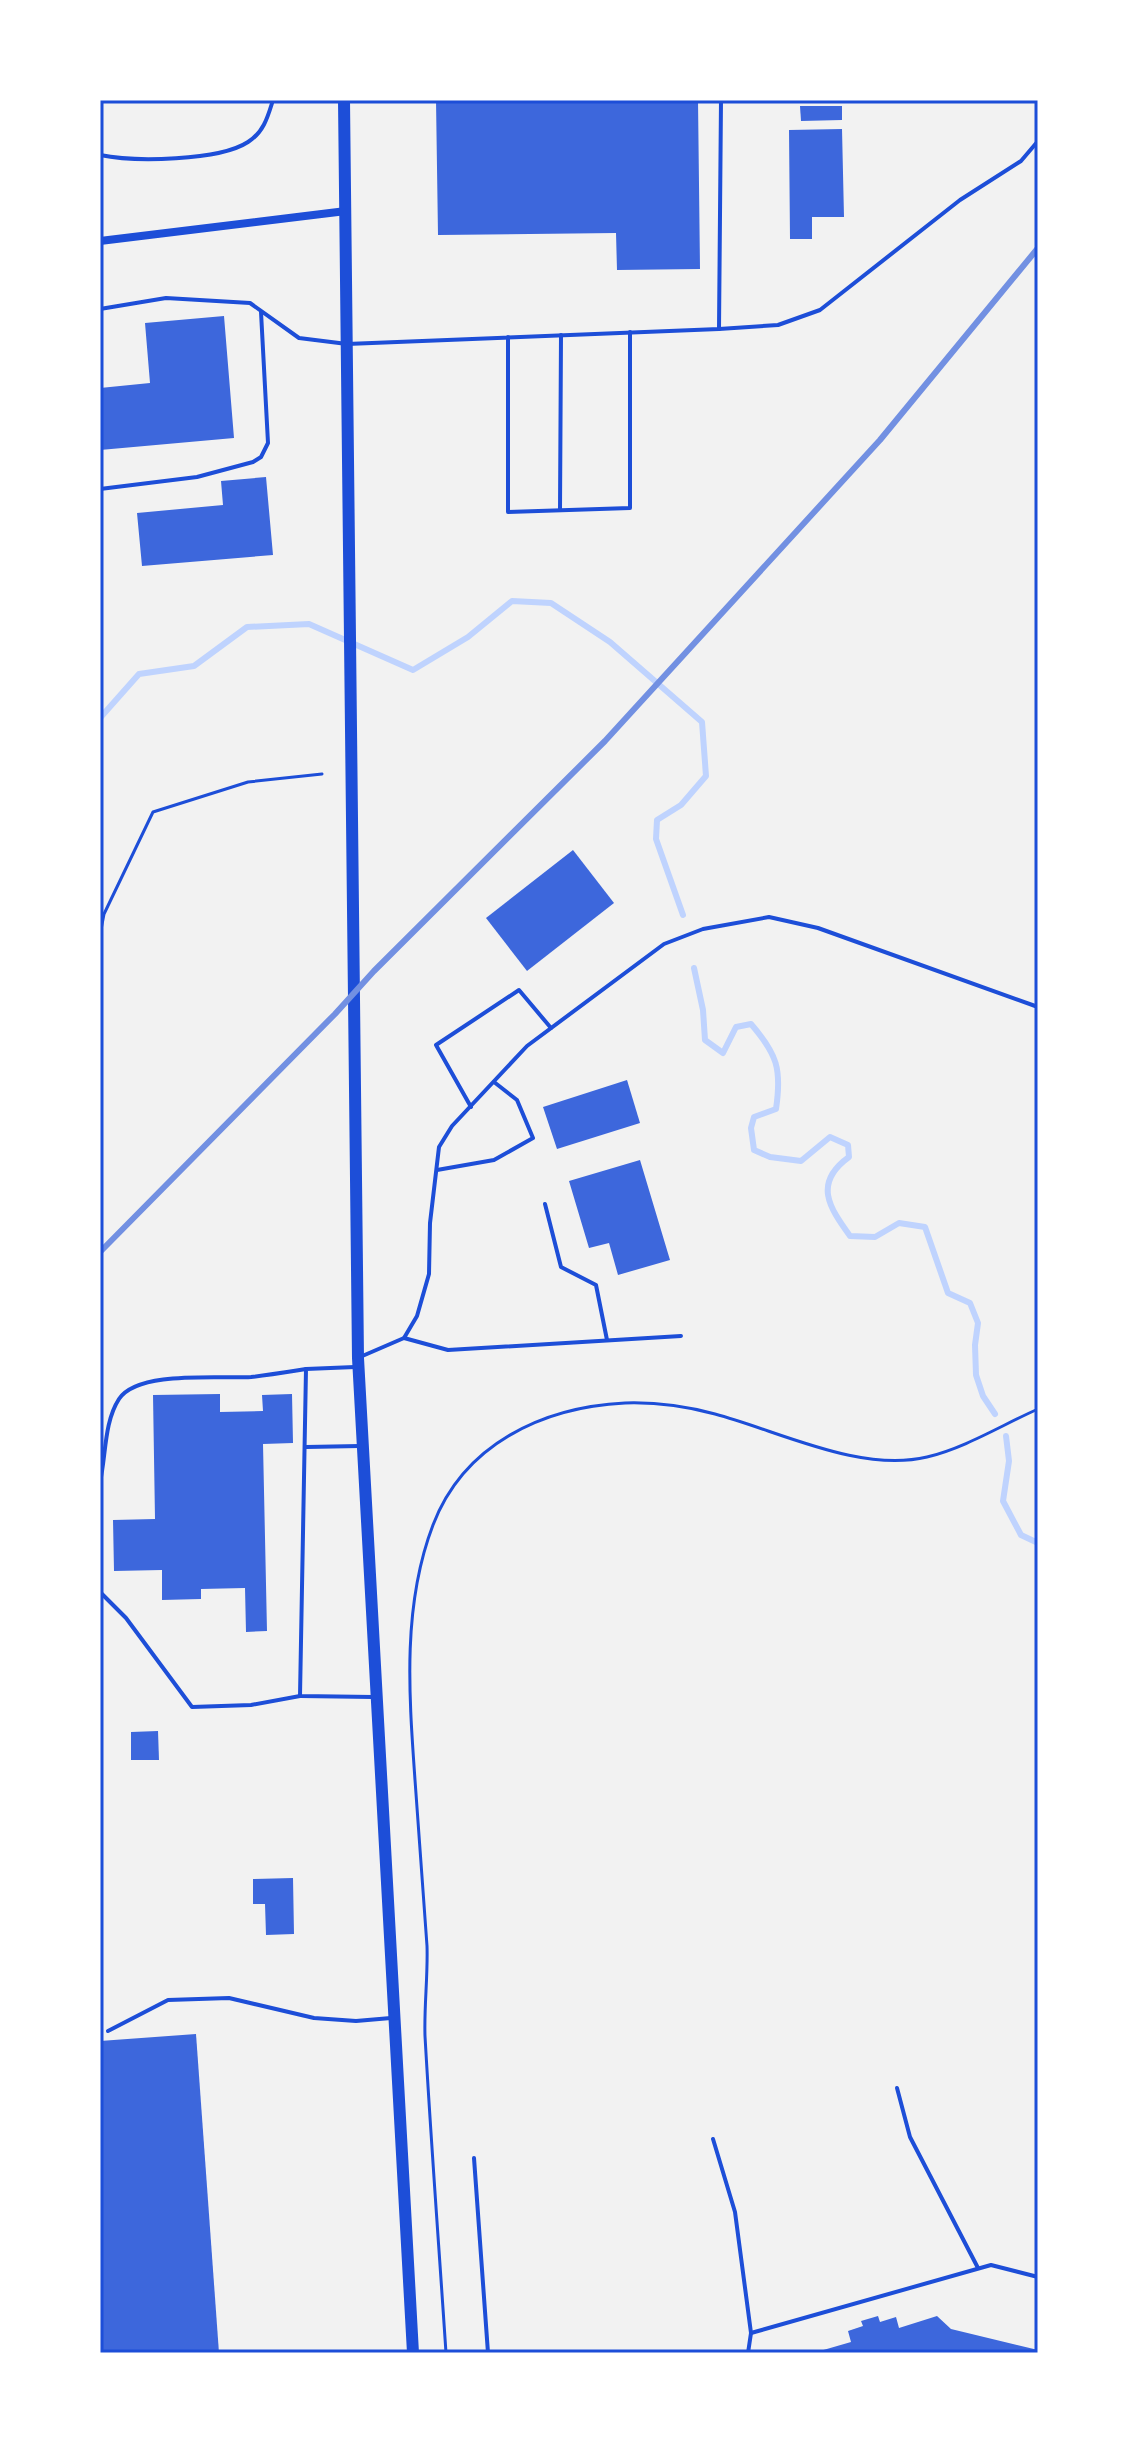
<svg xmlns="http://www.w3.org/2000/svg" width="1138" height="2453" font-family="'IBM Plex Sans',sans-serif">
<rect width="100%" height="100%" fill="#f2f2f2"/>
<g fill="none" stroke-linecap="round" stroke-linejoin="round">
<!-- stream -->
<g stroke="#bfd3fe" stroke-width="6">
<path d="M100,718l39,-44 55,-8 53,-39 62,-3 104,46 55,-33 44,-36 39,2 59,39 92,80 4,54 -25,29 -24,15 -1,19 27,76"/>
<path d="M694,968l9,42 2,30 18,13 13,-26 15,-3c26,30 31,45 25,85l-22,8 -3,11 3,22 16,7 31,4 29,-24 18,8 1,12c-36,26 -20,50 1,79l25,1 24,-14 26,4 23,66 22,10 8,20 -3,22 1,30 7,21 12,18"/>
<path d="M1006,1436l3,25 -6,40 18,34 17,8"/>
</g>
</g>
<!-- building -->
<g fill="#3d67dc">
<path d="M436,100h262l2,169 -83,1 -1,-37 -178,2z"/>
<path d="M800,106h42v14l-41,1z"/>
<path d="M842,129l2,88h-32v22h-22l-1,-109z"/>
<path d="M224,316l10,122 -134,12v-62l50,-5 -5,-60z"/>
<path d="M266,477l7,78 -131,11 -5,-53 86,-8 -2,-24z"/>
<path d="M573,850l41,53 -87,68 -41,-53z"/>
<path d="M627,1080l13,43 -83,26 -14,-42z"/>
<path d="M640,1160l30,100 -52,15 -9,-32 -20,5 -20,-67z"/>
<path d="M220,1394v18l43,-1 -1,-16 30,-1 1,49 -30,1 4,187 -21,1 -1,-44 -44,1v10l-39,1v-30l-48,1 -1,-51 42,-1 -2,-124z"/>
<path d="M158,1731l1,29h-28v-28z"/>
<path d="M293,1878l1,56 -28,1 -1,-31h-12v-25z"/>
<path d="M196,2034l23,319h-119v-312z"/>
<path d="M878,2316l2,6 16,-5 3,11 38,-12 14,13 87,21v3h-225l38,-11 -3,-11 15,-5 -2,-5z"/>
</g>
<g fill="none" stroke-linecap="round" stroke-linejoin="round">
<!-- path -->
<g stroke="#1d4ed8" stroke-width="3">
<path d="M100,935l4,-21 49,-102 95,-30 74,-8"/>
<path d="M446,2353c-7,-106 -15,-211 -21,-317 -1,-30 3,-60 2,-90 -4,-56 -8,-111 -12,-166 -6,-85 -13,-174 18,-255 31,-81 110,-118 192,-122 30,-1 60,3 90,11 64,17 145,59 212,43 38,-9 75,-32 111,-48"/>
</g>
<!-- service -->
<g stroke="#1d4ed8" stroke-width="4">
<path d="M100,155c34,7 119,6 148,-13 16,-10 20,-26 25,-42"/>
<path d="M100,309l66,-11 84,5 49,35 48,6 372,-15 2,-229"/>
<path d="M719,329l59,-4 42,-15 140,-110 61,-39 17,-20"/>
<path d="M508,337v175l122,-4v-176"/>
<path d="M100,489l97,-12 56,-15 8,-5 7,-14 -7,-131"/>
<path d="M560,510l1,-175"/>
<path d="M471,1107l-35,-62 83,-55 32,38"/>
<path d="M437,1170l57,-10 39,-22 -16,-38 -23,-18"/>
<path d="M545,1204l16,63 35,18 11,55"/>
<path d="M404,1338l44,12 233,-14"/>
<path d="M360,1357l44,-19 13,-22 12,-42 1,-51 9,-76 13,-21 75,-80 137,-102 39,-15 66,-12 49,11 220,79"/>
<path d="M355,1367l-49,2 -6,327 73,1"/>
<path d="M306,1447l54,-1"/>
<path d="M100,1482c6,-26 4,-60 19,-83 19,-29 101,-20 132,-22 18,-2 36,-5 55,-8"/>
<path d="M100,1592l26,26 66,89 59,-2 49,-9"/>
<path d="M108,2031l60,-31 61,-2 85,20 42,3 35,-3"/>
<path d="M897,2088l13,49 68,131"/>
<path d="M713,2139l22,73 16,121"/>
<path d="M474,2158l14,195"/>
<path d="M737,2353l11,-1"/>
<path d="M748,2353l3,-20 240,-68 47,12"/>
</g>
<!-- minor -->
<path stroke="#1d4ed8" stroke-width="8" d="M100,241l246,-30"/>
<!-- secondary -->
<path stroke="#1d4ed8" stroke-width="12" d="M344,100l14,1258 55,995"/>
<!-- rail -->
<path stroke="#7290e2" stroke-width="6" d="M100,1252l235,-238 39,-43 231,-230 275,-301 158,-192"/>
</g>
<!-- border -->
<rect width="1138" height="2453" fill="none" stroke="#ffffff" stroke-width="204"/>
<rect x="102" y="102" width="934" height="2249" fill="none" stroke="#1d4ed8" stroke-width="3"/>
</svg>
